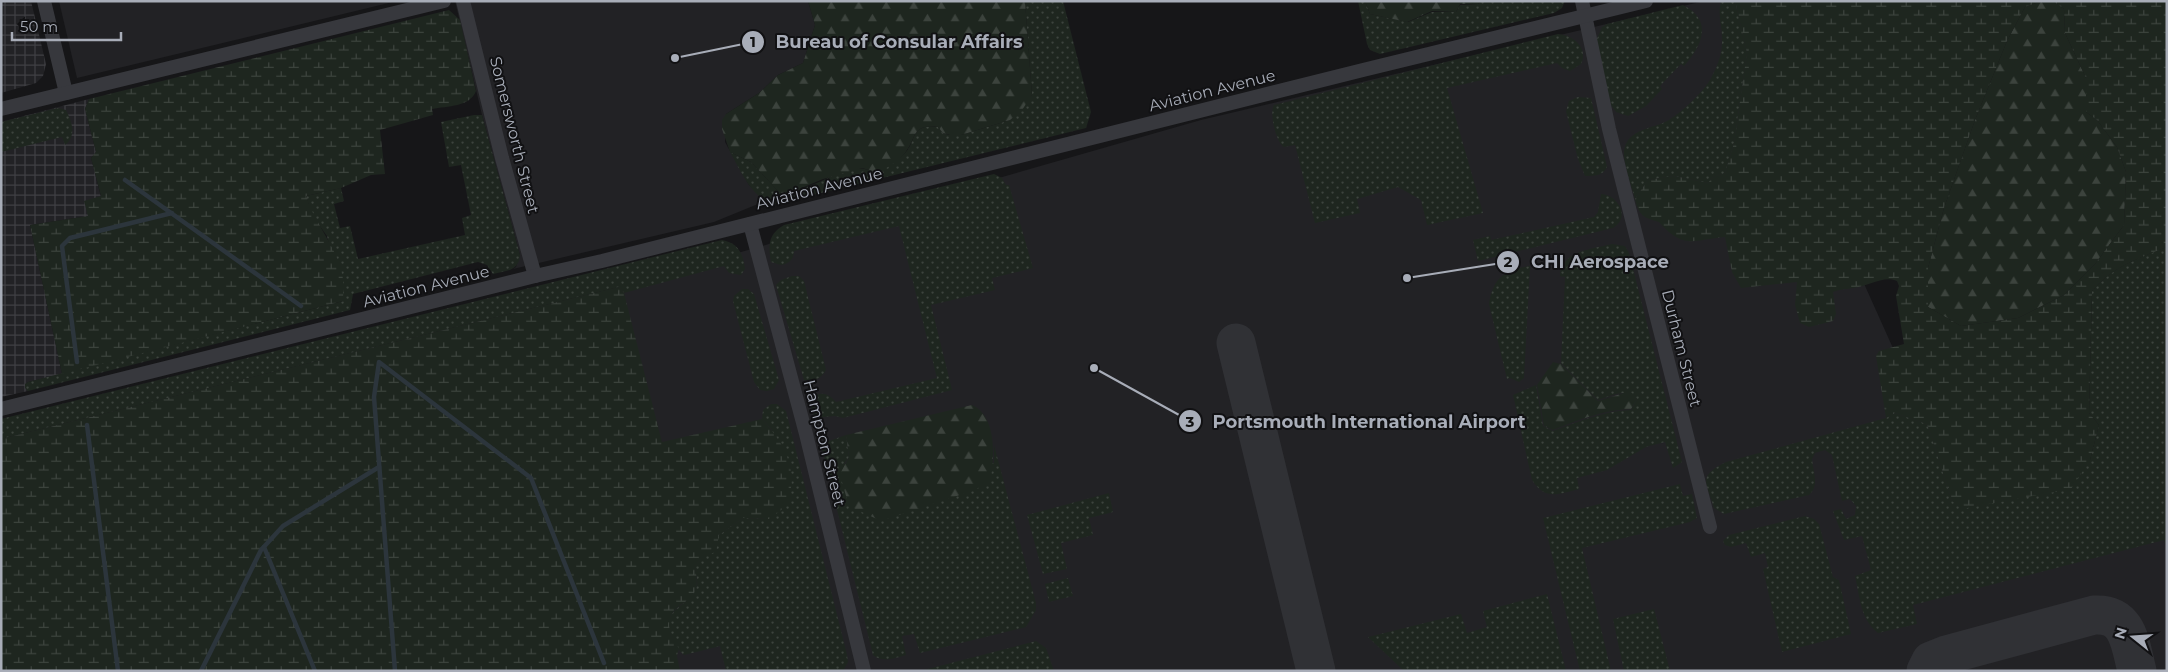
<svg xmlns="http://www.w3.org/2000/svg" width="2168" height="672" font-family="Montserrat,sans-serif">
<defs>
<pattern id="industrial-grid" width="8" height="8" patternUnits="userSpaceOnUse" patternTransform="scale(1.25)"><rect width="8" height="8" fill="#222225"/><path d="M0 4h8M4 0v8" fill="none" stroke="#3f3f43"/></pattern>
<pattern id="grass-dots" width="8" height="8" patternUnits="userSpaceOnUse" patternTransform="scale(1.25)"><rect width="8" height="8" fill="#1e261f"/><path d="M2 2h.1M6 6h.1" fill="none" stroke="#3c433d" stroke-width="1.8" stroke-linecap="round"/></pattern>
<pattern id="forest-firs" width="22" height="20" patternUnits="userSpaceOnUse" patternTransform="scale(1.25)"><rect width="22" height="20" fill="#1e261f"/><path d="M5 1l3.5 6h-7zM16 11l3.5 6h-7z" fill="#3c433d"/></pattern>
<pattern id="wetland-marsh" width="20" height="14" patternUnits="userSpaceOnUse" patternTransform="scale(1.25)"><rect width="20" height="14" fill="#1e261f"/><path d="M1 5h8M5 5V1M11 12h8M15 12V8" fill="none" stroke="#3c433d"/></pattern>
</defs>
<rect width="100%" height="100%" fill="#161618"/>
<!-- built -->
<g fill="#222225">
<path d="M59,1h338l-320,77z"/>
<path d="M455,1h353l7,24 -12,38 -25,12 -19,18 -33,21 -1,28 24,43 16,16 -51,21 -201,47 3,-2 4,-12 -38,-140z"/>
<path d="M1704,1h33l191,425 239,100v145h-2166v-232l618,-152 582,-167z"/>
</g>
<!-- industrial -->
<g fill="url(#industrial-grid)">
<path d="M1,1h30l15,63 -3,12 -7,7 -35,10z"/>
<path d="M89,99l-4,10 11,43 -5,6 10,39 -13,19 -58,9 32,149 -34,8 -3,3 3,6 -27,6v-275z"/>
</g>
<!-- grass -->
<g fill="url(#grass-dots)">
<path d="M1025,1h38l28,111 -5,16 -310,76c-24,-4 -35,-33 -46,-52l21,10 27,29c6,-1 13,0 20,-2 21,-3 50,-27 71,-19 12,-3 24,-6 33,-14 16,-13 6,-33 36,-29l5,6 6,2h12l49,-15 22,-25z"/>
<path d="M1358,1h7l5,13 38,8 24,-10h24l4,-7 18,-1 3,-3h84l-3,7 -8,5 -174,41 -10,-4 -3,-6z"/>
<path d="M1721,1h14l12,52 -13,90 -9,30 -13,5 -4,5 -34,-7 -26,4 -13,19c-3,-12 -12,-36 -11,-48 3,-23 30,-22 45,-31 13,-8 34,-28 41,-40 6,-11 12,-24 12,-37 1,-15 -5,-27 -1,-42z"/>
<path d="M1683,5c30,15 20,40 1,61l-3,-2 -21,22 2,3 -16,17 -18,10 -12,-4 -5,-7 -15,-64 6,-14 5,-3z"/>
<path d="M1558,34c15,1 31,14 23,30l-11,7 -8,-3 -5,-5 -110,25 36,125 -56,12 -6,-25 -23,-13 -41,12 3,14 -45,10 -20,-78 -11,2c-8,-5 -15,-34 -10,-42z"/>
<path d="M1578,97l13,1 16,69c-4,9 -13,9 -22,9l-7,-17 -12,-48 3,-10z"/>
<path d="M58,108l8,2c6,12 11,26 -1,35l-3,-8 -61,15v-30z"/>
<path d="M474,115h8l38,140c-1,16 -14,16 -27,19l-6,-9 -9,-3 -125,32 -3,16 -322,81 -3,-3v-4l3,-2 315,-81 -16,-65 -15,-21 -6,-19 35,-8 3,13 -10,3 6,24 10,-2 8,33 107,-24 -3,-17 9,-3 -10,-50 -12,2 -8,-45z"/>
<path d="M994,174l8,4 4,7h3l24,83 -41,10 3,12 -64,15 21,85 -109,28 -8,-2 -21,2 -5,-19c10,-8 19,-7 27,3l101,-24 -38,-152 -105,25c0,8 -5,13 -13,14l-10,-3c-3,-16 -3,-28 13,-37z"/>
<path d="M1601,194c17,1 30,23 12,34l-135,33 -5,-21 17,-4 1,4 103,-23 4,-5z"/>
<path d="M722,240c16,3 21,13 23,29l-4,6 -12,-2 -5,-7 -100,27 -5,-6 -618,152v-20z"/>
<path d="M1612,244l13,2 4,7 53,209 -9,6 -8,-26 -19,5 -39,23 -30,8 2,11c-20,5 -34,12 -47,-9l-19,-85 23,-10 7,41 10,5c26,-10 51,-20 78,-21l6,-11c-10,-12 -25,-3 -39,1l-37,-37 4,-86 -5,-1c0,-25 33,-27 52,-32z"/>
<path d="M2167,247v301l-3,-8 -251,65 4,19 -39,9c-18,-14 -18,-36 -23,-57l16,-6 -9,-34 -18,4 -11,-29 8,-2 5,10 9,-4 1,-9 -6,-7 -8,2 -10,-46 -7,-5 -10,3 -3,6c1,13 8,26 -3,36l-85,19 -10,-6c-8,-27 -17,-31 12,-46l160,-44 9,-5 29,10 4,3 24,75 138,-41 9,-35 -10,-12 3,-122c22,-25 44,-32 75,-44z"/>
<path d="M1530,266l-6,112 -5,4 -9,-4 -3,1 -18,-75c4,-26 15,-34 41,-38z"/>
<path d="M792,276h7l5,5 22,89c-5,9 -11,11 -22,10l-28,-95 5,-5z"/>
<path d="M742,289h6l6,5 25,86 -5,9 -7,2 -7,-1 -6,-8 -21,-81 1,-5z"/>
<path d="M771,404h6l9,7 61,244 1,7 -5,9h-117l-6,-25 -36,9c-7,-6 -11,-14 -14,-22 -7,-28 22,-26 27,-48 1,-5 -2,-14 -2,-19l24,-31 24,-17 26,1 3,-89 -10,-11 1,-9z"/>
<path d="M846,435l3,22 -5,7 150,-1v-18l42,158v7l-10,17 -106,26 -6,-19 -12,2 4,19c-10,3 -25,8 -33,0l-51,-206 4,-7z"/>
<path d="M1680,484l3,12 9,-2 5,24 -7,4 -108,26 29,123h-31l-37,-153z"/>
<path d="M1109,493l4,19 -24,6 4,17 -32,8 6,26 -24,5 -16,-59z"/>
<path d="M1805,516l9,3 5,5 14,53 6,3 12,54 -69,18 -19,-83 5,-2 -3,-14 -14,4 -5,-14 -15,4 -6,-2 -2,-4 6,-6z"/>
<path d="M1068,578l5,18 -24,6 -4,-18z"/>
<path d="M1547,594l19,77h-162l-36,-34 93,-23 6,19 20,-6 -4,-16z"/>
<path d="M1654,609l16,62h-46l-11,-52z"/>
<path d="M1036,641l10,7 8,23h-134z"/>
</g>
<!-- forest -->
<g fill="url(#forest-firs)">
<path d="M808,1h217l7,94 -10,15 -12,10 -49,15h-11l-7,-2 -5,-6c-27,-3 -21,11 -33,26 -6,8 -17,13 -25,20l-18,-5 -39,11 -24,10 -14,3 -7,-1 -27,-29 -21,-10 -8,-23v-9l4,-6 33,-21 19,-18 25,-12 12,-38z"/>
<path d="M1365,1h116l-3,3h-18l-4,8 -24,-1 -25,11 -37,-8z"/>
<path d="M2041,1h12l11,8 1,24 21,45v34l11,8 20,27 9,25 -2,53 -29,39 -31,31 -46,23 -57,8 -33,-19v-39l16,-60 31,-88 32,-79 18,-34z"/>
<path d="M1553,362l8,2 37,37 29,-9 5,1 5,6 -6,10c-28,1 -53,11 -78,21l-9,-4 -7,-41z"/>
<path d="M972,405c25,11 23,54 18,76l-15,9 -94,31 -32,-15 -7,-24 -1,-10 8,-15 -3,-22z"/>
</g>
<!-- wetland -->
<g fill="url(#wetland-marsh)">
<path d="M1735,1h306l-16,6 -18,34 -32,79 -31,88 -16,60v39l33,19 57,-8 46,-23 31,-31 29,-39 2,-53 -9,-25 -20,-27 -11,-8v-34l-21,-45 -1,-24 -11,-8h114v246c-30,12 -53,19 -75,44l-3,122 10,12 -9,35 -19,29 -109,20 -10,-8 -24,-75 -4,-3 -29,-10 -9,5 -10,-62 3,-5 25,-7 -8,-48 3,-10 -2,-5c-13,-6 -30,6 -44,7 -7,1 -12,1 -20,4l3,22 -3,7 -24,6 -9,-4 -5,-18 2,-23 -56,6 -9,-16 -7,-35c-33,3 -41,13 -66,-15 -15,-4 -20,-6 -24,-23l13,-19 26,-4 34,7 4,-5 13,-5 9,-30 13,-90z"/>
<path d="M449,10l11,10 16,71c-6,16 -29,15 -44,18l1,6 -53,15 5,44 -14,1 -30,13 -35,8c9,28 30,50 36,78 2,8 1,18 1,27l-281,73 -32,-149 58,-9 -4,-15 17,-5 -10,-38 5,-6 -11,-43 4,-10z"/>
<path d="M619,287l5,6 38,149 100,-23c18,20 35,45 28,74 0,3 -1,9 -3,11 -4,6 -13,11 -18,15l-26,-1 -24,17 -3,17 -13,4 -8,10c1,9 4,19 -1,27 -4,7 -10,9 -15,13 -15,11 -11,30 0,42l-2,8 3,15h-679v-232z"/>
</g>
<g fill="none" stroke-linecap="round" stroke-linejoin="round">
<!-- stream -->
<g stroke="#2c353c" stroke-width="4.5">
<path d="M125,180l176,126"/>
<path d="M77,362l-15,-116 8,-8 102,-25"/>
<path d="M87,425l31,246"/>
<path d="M264,547l51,124"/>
<path d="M201,671l60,-121 22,-24 96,-59"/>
<path d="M395,671l-21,-274 5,-35 152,116 73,185"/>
</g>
<!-- taxiway -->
<g stroke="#303135" stroke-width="39">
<path d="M1236,343l80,328"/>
<path d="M1926,671l5,-10 15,-6 148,-40c35,-2 36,29 43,56"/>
</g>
<!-- minor -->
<g stroke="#37383d" stroke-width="14">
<path d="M44,1l22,92"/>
<path d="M463,1l39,157 33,118"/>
<path d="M1582,1l27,128 101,398"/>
<path d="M1,109l443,-108"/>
<path d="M750,224l56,210 58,237"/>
<path d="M1,409l534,-133 67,-15 761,-191 283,-69"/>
</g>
</g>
<g text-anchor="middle" stroke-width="4" stroke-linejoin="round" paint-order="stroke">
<!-- street labels -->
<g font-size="16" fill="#a8adb8" stroke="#111113">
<text transform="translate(1212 90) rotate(-14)" y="6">Aviation Avenue</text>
<text transform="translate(515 135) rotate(76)" y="6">Somersworth Street</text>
<text transform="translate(819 188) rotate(-14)" y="6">Aviation Avenue</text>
<text transform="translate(426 286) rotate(-14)" y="6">Aviation Avenue</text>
<text transform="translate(1682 348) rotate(76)" y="6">Durham Street</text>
<text transform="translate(825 443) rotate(76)" y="6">Hampton Street</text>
</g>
</g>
<!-- callouts -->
<path fill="none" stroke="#a8adb8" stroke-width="2" d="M675 58L753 42M1407 278L1508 262M1094 368L1190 421"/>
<g fill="#a8adb8" stroke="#111113" stroke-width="2">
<circle cx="675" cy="58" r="5"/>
<circle cx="1407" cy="278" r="5"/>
<circle cx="1094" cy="368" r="5"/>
<circle cx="753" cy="42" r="12"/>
<circle cx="1508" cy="262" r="12"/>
<circle cx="1190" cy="421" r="12"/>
</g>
<g font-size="15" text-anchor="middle" font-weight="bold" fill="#111">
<text x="753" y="47">1</text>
<text x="1508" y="267">2</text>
<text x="1190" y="427">3</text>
</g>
<g font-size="18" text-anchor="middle" font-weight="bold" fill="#a8adb8" stroke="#111113" stroke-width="4" stroke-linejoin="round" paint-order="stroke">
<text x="899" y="48">Bureau of Consular Affairs</text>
<text x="1600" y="268">CHI Aerospace</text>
<text x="1369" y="428">Portsmouth International Airport</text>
</g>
<!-- border -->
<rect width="2168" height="672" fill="none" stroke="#a8adb8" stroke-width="5"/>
<!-- north arrow -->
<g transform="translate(2133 637) rotate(287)" stroke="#111113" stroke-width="4" paint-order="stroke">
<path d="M0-4L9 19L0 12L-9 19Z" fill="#a8adb8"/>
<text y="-8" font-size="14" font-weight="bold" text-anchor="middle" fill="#a8adb8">N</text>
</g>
<!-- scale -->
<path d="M12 32v8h109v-8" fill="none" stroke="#a8adb8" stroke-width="2.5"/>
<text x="20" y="32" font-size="15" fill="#a8adb8" stroke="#111113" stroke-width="4" paint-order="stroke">50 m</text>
</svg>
